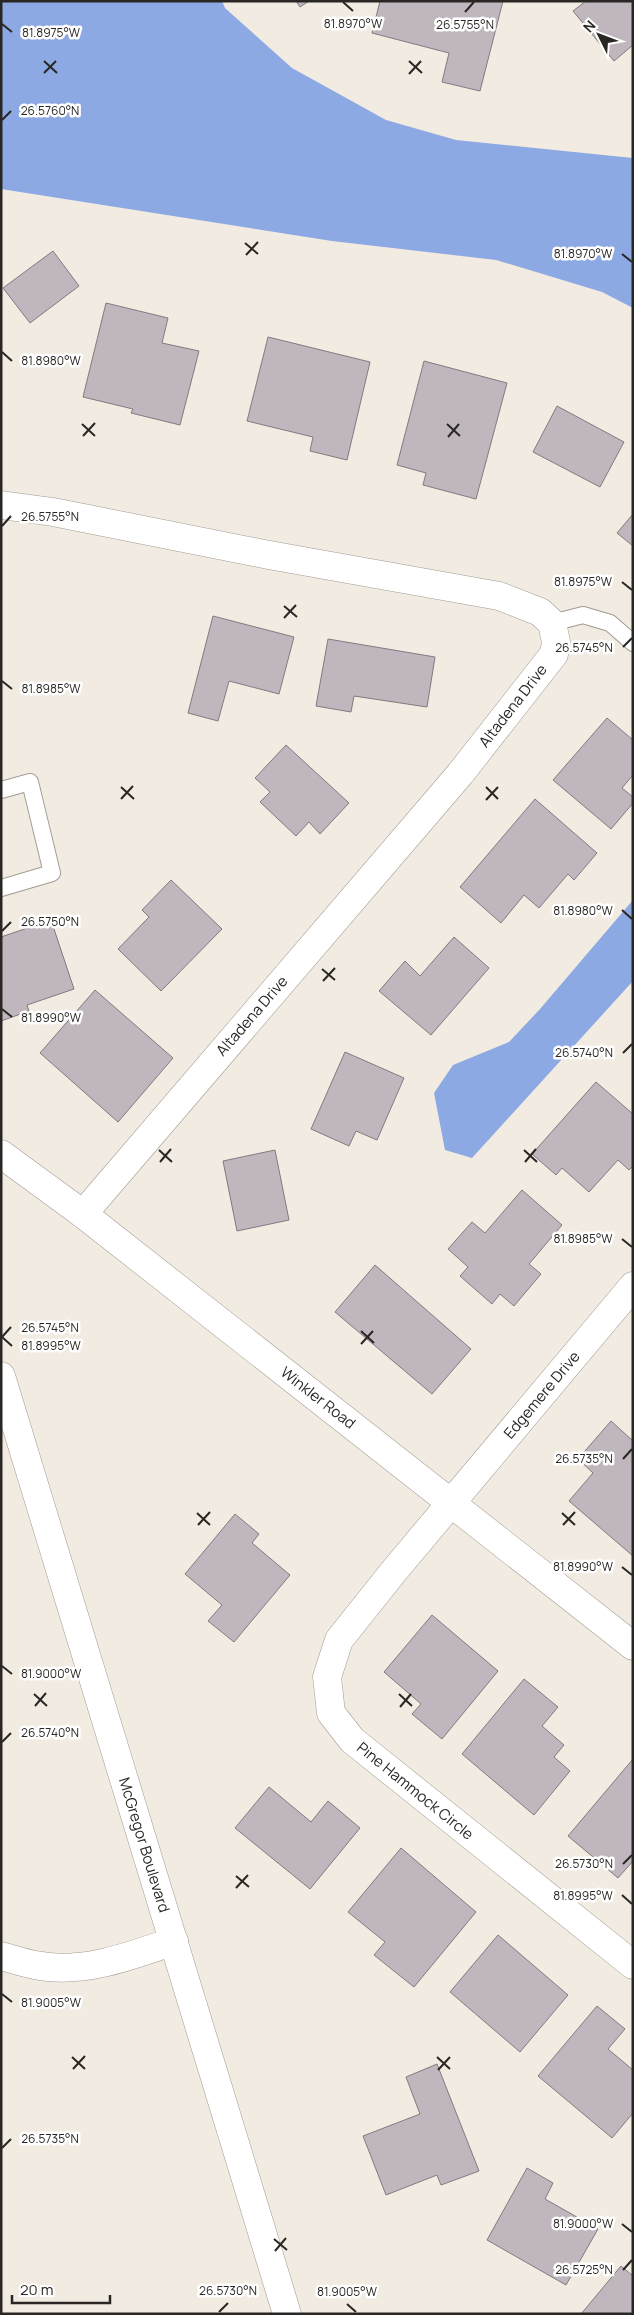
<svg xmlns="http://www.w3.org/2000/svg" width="634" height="2315" font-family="Manrope,sans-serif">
<rect width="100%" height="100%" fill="#f2ebe1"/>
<!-- water -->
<g fill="#8da9e4">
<path d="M1,1h221l3,7 67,60 94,52 70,20 177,18v150l-31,-16 -106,-32 -164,-19 -331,-52z"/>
<path d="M633,900v81l-161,177 -27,-8 -11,-57 19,-28 56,-23 31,-33z"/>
</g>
<!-- building -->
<g fill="#c0b7be" stroke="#837a81">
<path d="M296,1h13l-9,6z"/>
<path d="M380,1h123l-23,90 -38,-9 7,-29 -77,-20z"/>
<path d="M586,1h47v44l-19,16 -41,-50z"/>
<path d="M53,251l26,35 -49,37 -27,-35z"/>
<path d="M106,303l62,15 -6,25 37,8 -19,74 -49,-12 2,-4 -50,-12z"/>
<path d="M268,337l102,25 -23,98 -37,-9 3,-14 -66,-16z"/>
<path d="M424,361l83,22 -31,116 -53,-14 3,-12 -29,-8z"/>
<path d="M557,406l67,36 -24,45 -67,-35z"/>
<path d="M633,514v32l-16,-13z"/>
<path d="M213,616l81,21 -15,57 -50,-13 -11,40 -30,-8z"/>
<path d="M328,639l107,18 -8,50 -73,-11 -3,16 -35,-6z"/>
<path d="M607,718l26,22v35l-11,13 11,9v6l-22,26 -58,-49z"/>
<path d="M286,745l63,58 -29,31 -11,-12 -13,14 -36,-34 10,-10 -15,-14z"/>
<path d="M535,799l62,54 -23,27 -6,-6 -29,34 -15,-13 -23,28 -41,-36z"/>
<path d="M171,880l51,49 -61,62 -43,-42 31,-32 -7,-7z"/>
<path d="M51,920l23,69 -47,16 2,6 -28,10v-84z"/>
<path d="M454,937l35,31 -58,67 -52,-44 26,-30 15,15z"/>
<path d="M95,990l78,68 -55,64 -78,-69z"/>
<path d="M345,1052l59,26 -27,62 -21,-9 -7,15 -38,-17z"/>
<path d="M596,1082l37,32v52l-4,4 -11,-10 -29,32 -27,-24 -6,7 -24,-21z"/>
<path d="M275,1150l14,70 -52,11 -14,-70z"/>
<path d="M522,1190l40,35 -33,39 12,10 -27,32 -14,-12 -8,10 -32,-28 8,-9 -20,-18 24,-27 13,11z"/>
<path d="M375,1265l96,84 -39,45 -97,-82z"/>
<path d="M611,1421l22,20v115l-64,-55 24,-28 -15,-14z"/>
<path d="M235,1514l24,20 -7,9 38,32 -56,67 -26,-21 14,-16 -37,-31z"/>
<path d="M432,1615l66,56 -56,68 -30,-25 9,-10 -37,-32z"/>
<path d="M524,1679l34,28 -16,19 22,19 -10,12 16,14 -36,44 -72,-61z"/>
<path d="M633,1759v102l-15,17 -50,-42z"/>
<path d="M269,1787l42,35 17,-21 32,27 -50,61 -75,-61z"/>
<path d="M401,1848l75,64 -62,75 -40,-32 11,-13 -37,-30z"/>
<path d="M498,1935l70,60 -48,57 -70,-60z"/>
<path d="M597,2006l28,23 -17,20 25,21v43l-21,25 -74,-62z"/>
<path d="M437,2064l42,107 -38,14 -4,-10 -51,20 -23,-59 57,-22 -14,-37z"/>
<path d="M527,2168l26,15 -8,16 53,30 -32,56 -79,-45z"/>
<path d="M621,2266l12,10v38h-52z"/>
</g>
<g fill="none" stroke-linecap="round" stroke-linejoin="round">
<!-- lane casing -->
<g stroke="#a19b92" stroke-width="18">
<g id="lane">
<path d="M552,623l31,-8 27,8 23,20"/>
<path d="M1,790l29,-8 22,91 -51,15"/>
</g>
</g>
<!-- street casing -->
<g stroke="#a19b92" stroke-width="29">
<g id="street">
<path d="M1,505l52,7 216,43 230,41 41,16 12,11 4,19 -2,12 -94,120 -377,440"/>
<path d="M633,1286l-239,285 -55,69 -12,37 4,36 21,27 281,225"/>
<path d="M1,1956c12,3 22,7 34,9 47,10 95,-9 139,-24"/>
</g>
</g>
<!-- secondary casing -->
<g stroke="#a19b92" stroke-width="29">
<g id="secondary">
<path d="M1,1154l82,60 550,432"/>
<path d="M1,1376l286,938"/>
</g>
</g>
<!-- lane -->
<use href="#lane" stroke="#fff" stroke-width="16"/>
<!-- street -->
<use href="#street" stroke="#fff" stroke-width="28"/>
<!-- secondary -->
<use href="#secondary" stroke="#fff" stroke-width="28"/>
</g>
<!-- ticks -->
<path fill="none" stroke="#292623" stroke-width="2" d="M343,2l10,9M465,12l9,-10M2,24l10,8M44,61l13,12M409,61l13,12M44,73l12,-12M409,74l12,-13M2,120l9,-9M245,243l13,11M622,254l10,8M246,255l12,-13M2,352l10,9M82,424l13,12M447,424l13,12M83,436l12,-13M448,437l11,-13M2,526l9,-10M622,582l10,8M284,606l13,11M284,618l12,-13M623,647l9,-9M2,681l10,8M121,787l13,12M486,787l12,12M121,799l12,-13M486,800l12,-13M622,910l10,9M2,931l9,-9M322,969l13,11M323,981l12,-13M2,1009l10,8M623,1053l9,-9M159,1150l13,12M524,1150l13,12M160,1162l11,-13M525,1162l11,-13M622,1239l10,8M361,1331l13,12M2,1337l10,9M2,1337l9,-10M361,1344l12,-13M623,1459l9,-10M197,1513l13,12M562,1513l13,12M198,1525l12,-13M563,1525l12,-13M622,1567l10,8M2,1666l10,8M34,1694l13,12M399,1694l13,12M35,1706l11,-13M400,1707l11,-13M2,1742l9,-9M623,1864l9,-9M236,1876l13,11M236,1888l12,-13M622,1895l10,9M2,1994l10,8M72,2057l13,12M437,2057l13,12M73,2069l12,-13M438,2070l12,-13M2,2148l9,-9M622,2224l10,8M274,2239l13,11M275,2251l11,-13M623,2270l9,-10M347,2304l9,8M219,2312l9,-9"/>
<g text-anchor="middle" stroke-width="5" stroke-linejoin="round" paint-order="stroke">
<!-- street labels -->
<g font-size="15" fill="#292623" stroke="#fff">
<text transform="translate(513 706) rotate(-52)" y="5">Altadena Drive</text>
<text transform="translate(252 1016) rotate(-49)" y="5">Altadena Drive</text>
<text transform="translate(542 1395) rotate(-50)" y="5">Edgemere Drive</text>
<text transform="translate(318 1398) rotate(38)" y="5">Winkler Road</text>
<text transform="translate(415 1791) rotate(39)" y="5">Pine Hammock Circle</text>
<text transform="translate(144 1845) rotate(73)" y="5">McGregor Boulevard</text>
</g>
</g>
<g font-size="12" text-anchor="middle" fill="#292623" stroke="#fff" stroke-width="5" stroke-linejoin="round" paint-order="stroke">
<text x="353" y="28">81.8970°W</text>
<text x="465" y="29">26.5755°N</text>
<text x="51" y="37">81.8975°W</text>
<text x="50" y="115">26.5760°N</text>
<text x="583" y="258">81.8970°W</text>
<text x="51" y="365">81.8980°W</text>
<text x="50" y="521">26.5755°N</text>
<text x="583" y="586">81.8975°W</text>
<text x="584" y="652">26.5745°N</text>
<text x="51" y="693">81.8985°W</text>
<text x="583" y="915">81.8980°W</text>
<text x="50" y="926">26.5750°N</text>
<text x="51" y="1022">81.8990°W</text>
<text x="584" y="1057">26.5740°N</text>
<text x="583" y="1243">81.8985°W</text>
<text x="50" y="1332">26.5745°N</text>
<text x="51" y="1350">81.8995°W</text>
<text x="584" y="1463">26.5735°N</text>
<text x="583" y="1571">81.8990°W</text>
<text x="51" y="1678">81.9000°W</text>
<text x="50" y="1737">26.5740°N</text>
<text x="584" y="1868">26.5730°N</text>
<text x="583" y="1900">81.8995°W</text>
<text x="51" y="2007">81.9005°W</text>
<text x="50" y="2143">26.5735°N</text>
<text x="583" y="2228">81.9000°W</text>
<text x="584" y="2274">26.5725°N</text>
<text x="228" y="2295">26.5730°N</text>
<text x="347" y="2296">81.9005°W</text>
</g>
<!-- border -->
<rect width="634" height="2315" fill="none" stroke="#292623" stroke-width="5"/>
<!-- north arrow -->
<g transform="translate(599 35) rotate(312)" stroke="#ffffff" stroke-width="4" paint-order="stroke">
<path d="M0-4L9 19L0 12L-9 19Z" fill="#292623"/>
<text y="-8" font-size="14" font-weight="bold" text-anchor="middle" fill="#292623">N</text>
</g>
<!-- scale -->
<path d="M12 2295v8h98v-8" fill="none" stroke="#292623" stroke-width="2.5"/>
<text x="20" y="2295" font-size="15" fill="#292623" stroke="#ffffff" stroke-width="4" paint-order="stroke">20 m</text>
</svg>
